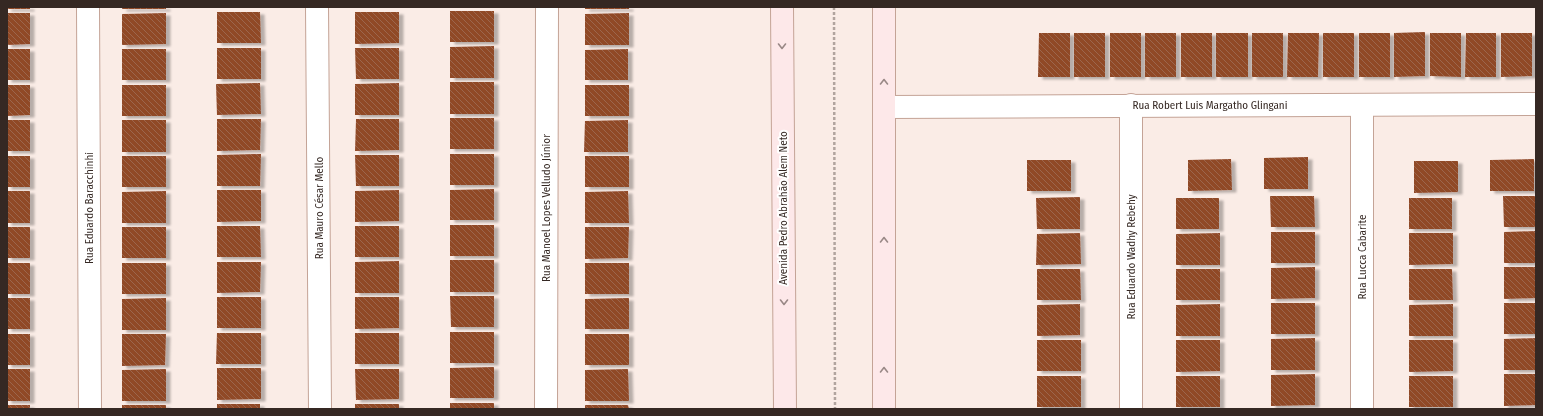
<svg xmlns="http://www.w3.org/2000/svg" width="1543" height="416" font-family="'Fira Sans Condensed',sans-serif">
<defs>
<pattern id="building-back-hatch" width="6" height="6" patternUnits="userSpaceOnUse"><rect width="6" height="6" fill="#904828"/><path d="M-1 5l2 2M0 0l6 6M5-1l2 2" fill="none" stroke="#9c664d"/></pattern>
<filter id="shadow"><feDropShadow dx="4.5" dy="2.5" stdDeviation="1" flood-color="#0004"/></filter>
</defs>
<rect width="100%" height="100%" fill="#faece6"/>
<!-- building -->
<g fill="url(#building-back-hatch)" filter="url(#shadow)">
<rect x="7" y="7" width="23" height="2"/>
<rect x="122" y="7" width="44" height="2"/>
<rect x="585" y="7" width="44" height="2"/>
<rect x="450" y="11" width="44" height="31"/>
<path d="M217,12h43l1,31h-44z"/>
<path d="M355,12h44v31l-44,1z"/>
<path d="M7,13h23v31l-23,1z"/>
<path d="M166,13v31l-44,1v-31z"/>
<path d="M629,13v32h-44v-31z"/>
<path d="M1425,32v44l-31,1v-44z"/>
<path d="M1039,33h31v44h-32z"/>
<rect x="1074" y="33" width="31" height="44"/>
<rect x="1110" y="33" width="31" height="44"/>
<rect x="1145" y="33" width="31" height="44"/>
<rect x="1181" y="33" width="31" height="44"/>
<rect x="1216" y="33" width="32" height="44"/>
<rect x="1252" y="33" width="31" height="44"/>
<path d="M1288,33h31l-1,44h-31z"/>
<rect x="1323" y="33" width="31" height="44"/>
<rect x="1359" y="33" width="31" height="44"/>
<path d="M1430,33h31v44l-31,-1z"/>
<path d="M1466,33h30v44h-31z"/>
<path d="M1501,33h31v43l-31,1z"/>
<path d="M494,46v32h-44v-31z"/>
<rect x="217" y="48" width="44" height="31"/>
<path d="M355,48h44v31h-43z"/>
<rect x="7" y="49" width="23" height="31"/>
<rect x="122" y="49" width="44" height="31"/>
<path d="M628,49v31h-43v-30z"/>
<rect x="450" y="82" width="44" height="32"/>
<path d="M260,83l1,31 -44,1 -1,-31z"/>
<path d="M399,83v32h-44v-31z"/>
<path d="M7,85h23v30l-23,1z"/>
<rect x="122" y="85" width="44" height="31"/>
<rect x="585" y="85" width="44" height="31"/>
<rect x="450" y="118" width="44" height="31"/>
<path d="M217,119h44l-1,31 -43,1z"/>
<path d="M356,119h43v31l-44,1z"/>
<rect x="7" y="120" width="23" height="31"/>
<rect x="122" y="120" width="44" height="32"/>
<path d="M628,120v32h-44l1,-31z"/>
<path d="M261,154l-1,32h-43v-31z"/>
<rect x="450" y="154" width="44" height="31"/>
<path d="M355,155h44v31h-43z"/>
<rect x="7" y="156" width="23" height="31"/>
<rect x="122" y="156" width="44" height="31"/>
<rect x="585" y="156" width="44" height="31"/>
<path d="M1308,157v32h-44v-31z"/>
<path d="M1231,159l1,31 -44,1v-31z"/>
<path d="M1534,159v32h-44v-31z"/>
<rect x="1027" y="160" width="44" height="31"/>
<path d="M1414,161h44v31l-44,1z"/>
<path d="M494,189v31h-44v-30z"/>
<path d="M217,190h44v31l-44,1z"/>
<path d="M399,190v31l-44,1v-31z"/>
<rect x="7" y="191" width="23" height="32"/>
<path d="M166,191v32h-44v-31z"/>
<path d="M628,191l1,32h-44v-31z"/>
<path d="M1270,196h44l1,31h-44z"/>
<path d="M1503,196h33v31h-32z"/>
<path d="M1080,197v32h-43l-1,-31z"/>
<rect x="1176" y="198" width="43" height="31"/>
<rect x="1409" y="198" width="43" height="31"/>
<rect x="450" y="225" width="44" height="31"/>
<path d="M217,226h43l1,31h-44z"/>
<rect x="355" y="226" width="44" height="31"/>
<rect x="7" y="227" width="23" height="31"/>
<rect x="122" y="227" width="44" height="31"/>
<path d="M585,227h44l-1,31 -43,1z"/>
<path d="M1536,231v32h-32v-31z"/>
<rect x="1271" y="232" width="44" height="31"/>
<path d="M1080,233l1,31 -45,1 1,-31z"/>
<path d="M1220,233v32h-44v-31z"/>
<path d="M1409,233h44v31l-44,1z"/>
<rect x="450" y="260" width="44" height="32"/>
<path d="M399,261v32h-44v-31z"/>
<path d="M217,262h44l-1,30 -43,1z"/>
<rect x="7" y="263" width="23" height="31"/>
<rect x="122" y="263" width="44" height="31"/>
<rect x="585" y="263" width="44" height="31"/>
<path d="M1315,267v31l-44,1v-31z"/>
<path d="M1504,267h32v31l-32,1z"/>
<path d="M1037,269h43l1,31h-44z"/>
<rect x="1176" y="269" width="44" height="31"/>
<path d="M1409,269h43l1,31h-44z"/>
<path d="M450,296h44v31h-43z"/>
<rect x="217" y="297" width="44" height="31"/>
<path d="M355,297h44v31l-44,1z"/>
<rect x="7" y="298" width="23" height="31"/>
<path d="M166,298v32h-44v-31z"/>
<path d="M629,298v31h-44v-30z"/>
<rect x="1271" y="303" width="44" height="31"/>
<rect x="1504" y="303" width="32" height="31"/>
<path d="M1080,304v31l-43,1v-31z"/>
<path d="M1220,304v32h-44v-31z"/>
<path d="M1453,304v32h-44v-31z"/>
<rect x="450" y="332" width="44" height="31"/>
<path d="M217,333h44v31h-45z"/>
<rect x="355" y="333" width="44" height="31"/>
<rect x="7" y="334" width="23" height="31"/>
<path d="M122,334h44l-1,31 -43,1z"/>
<rect x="585" y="334" width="44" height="31"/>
<path d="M1315,338v32h-44v-31z"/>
<path d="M1536,338v32h-32v-31z"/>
<rect x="1037" y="340" width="44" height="31"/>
<path d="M1176,340h44v31l-44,1z"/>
<path d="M1409,340h44v31l-44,1z"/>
<path d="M494,367v31h-44v-30z"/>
<path d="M217,368h44v31l-44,1z"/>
<rect x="7" y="369" width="23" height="32"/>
<path d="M166,369v32h-44v-31z"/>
<path d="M355,369h44v30l-43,1z"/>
<path d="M628,369l1,32h-44v-31z"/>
<path d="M1315,374v31l-44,1v-31z"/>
<path d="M1504,374h32v31l-32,1z"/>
<rect x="1037" y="376" width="44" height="31"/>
<rect x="1176" y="376" width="44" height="31"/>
<rect x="1409" y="376" width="44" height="31"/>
<rect x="450" y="403" width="44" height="6"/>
<rect x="217" y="404" width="43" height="5"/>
<rect x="355" y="404" width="44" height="5"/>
<rect x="7" y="405" width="23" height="4"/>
<rect x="122" y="405" width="44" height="4"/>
<path d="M585,405h43l1,4h-44z"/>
</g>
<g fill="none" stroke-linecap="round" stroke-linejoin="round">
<!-- street casing -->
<g stroke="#c4a396" stroke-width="24">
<g id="street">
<path d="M88,7l2,402"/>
<path d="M317,7l3,402"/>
<path d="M1131,105v304"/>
<path d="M1362,105v304"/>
<path d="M884,107l652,-3"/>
<path d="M546,409l1,-402"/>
</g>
</g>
<!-- secondary casing -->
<g stroke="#c4a396" stroke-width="24">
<g id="secondary">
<path d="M782,7l3,402"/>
<path d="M884,409v-402"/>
</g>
</g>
<!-- path -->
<path stroke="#b1a49e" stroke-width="2.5" stroke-dasharray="3 2" stroke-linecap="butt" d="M834,7l1,402"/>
<!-- street -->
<use href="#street" stroke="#fff" stroke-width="22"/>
<!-- secondary -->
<use href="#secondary" stroke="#fde8e9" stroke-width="22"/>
</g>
<!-- one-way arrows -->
<defs><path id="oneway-chevron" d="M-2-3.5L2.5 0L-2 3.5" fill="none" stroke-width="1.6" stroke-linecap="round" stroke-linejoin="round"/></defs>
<g stroke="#998886">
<use href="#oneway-chevron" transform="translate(782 46) rotate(90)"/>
<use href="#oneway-chevron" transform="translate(884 82) rotate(-90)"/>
<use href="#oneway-chevron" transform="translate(884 240) rotate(-90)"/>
<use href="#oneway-chevron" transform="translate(784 302) rotate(90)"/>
<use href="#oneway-chevron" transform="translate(884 370) rotate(-90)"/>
</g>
<g text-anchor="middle" stroke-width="4" stroke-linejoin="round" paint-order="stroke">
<!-- street labels -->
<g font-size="11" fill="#352823" stroke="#fff">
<text x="1210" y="109">Rua Robert Luis Margatho Glingani</text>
<text transform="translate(89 208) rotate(-90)" y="4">Rua Eduardo Baracchinhi</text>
<text transform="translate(319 208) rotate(-90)" y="4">Rua Mauro César Mello</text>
<text transform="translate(546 208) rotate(-90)" y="4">Rua Manoel Lopes Velludo Júnior</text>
<text transform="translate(783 208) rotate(-90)" y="4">Avenida Pedro Abrahão Alem Neto</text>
<text transform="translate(1131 257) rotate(-90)" y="4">Rua Eduardo Wadhy Rebehy</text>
<text transform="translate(1362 257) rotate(-90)" y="4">Rua Lucca Cabarite</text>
</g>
</g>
<!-- border -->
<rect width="1543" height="416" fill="none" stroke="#352823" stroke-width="16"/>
</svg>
